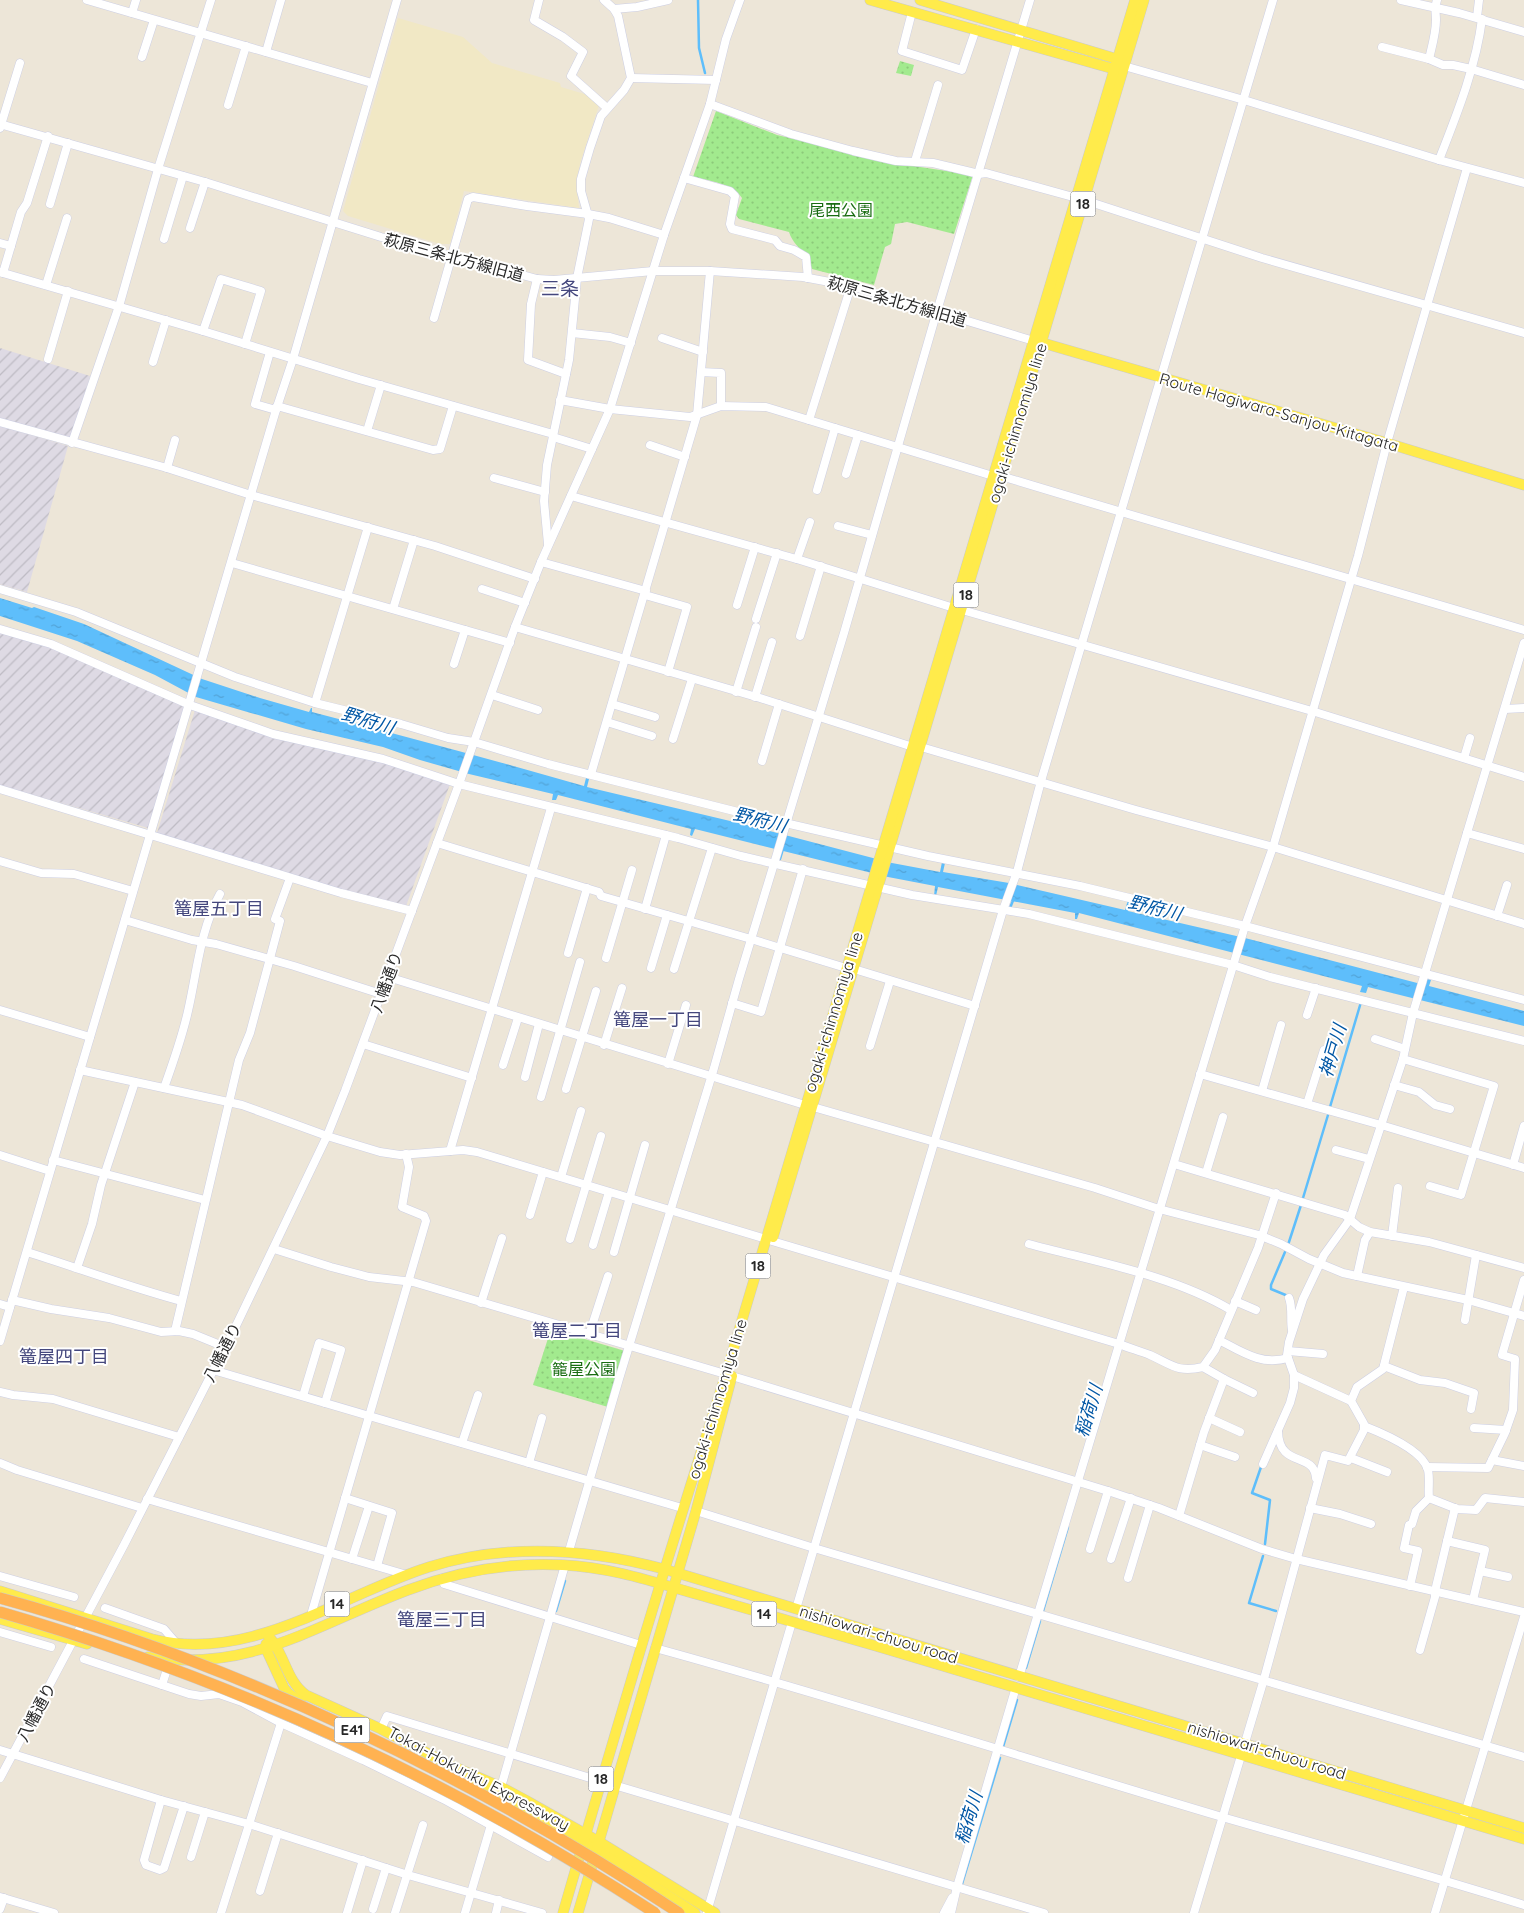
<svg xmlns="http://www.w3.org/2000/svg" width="1524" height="1913" font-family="Quicksand,'Noto Sans JP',sans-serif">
<defs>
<pattern id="industrial-furrows" width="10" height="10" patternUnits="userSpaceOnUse" patternTransform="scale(1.25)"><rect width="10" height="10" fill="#dedae4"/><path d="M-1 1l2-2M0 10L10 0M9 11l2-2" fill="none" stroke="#bebbc4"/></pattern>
<pattern id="park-dots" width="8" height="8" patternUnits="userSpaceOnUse" patternTransform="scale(1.25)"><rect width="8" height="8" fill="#a2ea8e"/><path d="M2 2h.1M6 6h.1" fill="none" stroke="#8cc97a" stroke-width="1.8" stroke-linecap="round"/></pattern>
<pattern id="water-ripples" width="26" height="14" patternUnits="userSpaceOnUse" patternTransform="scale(1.25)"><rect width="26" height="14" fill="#5ebefb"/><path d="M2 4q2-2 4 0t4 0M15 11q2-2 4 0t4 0" fill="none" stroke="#52a3d7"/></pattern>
</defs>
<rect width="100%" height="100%" fill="#ede6d8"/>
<!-- industrial -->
<g fill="url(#industrial-furrows)">
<path d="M0,348l90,28 -19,63 -71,-20z"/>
<path d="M0,426l68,20 -41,146 -27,-8z"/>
<path d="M0,632l51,15 134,59 -37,122 -148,-43z"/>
<path d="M195,710l187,51 68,23 -45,125 -248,-76z"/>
</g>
<!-- education -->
<path fill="#f1e8c5" d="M398,18l65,19 29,26 68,20 1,4 40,12 -20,61 -5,22 3,26 -115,-17 -14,53h-10l-92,-28 -5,-5z"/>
<!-- park -->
<g fill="url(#park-dots)">
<path d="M900,61l14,4 -3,11 -15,-3z"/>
<path d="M716,111l61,24 130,30 66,10 -19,59 -47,-12 -12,2 -4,20 -6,3 -11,38 -62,-16c-4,-18 -18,-21 -23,-37l-50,-13 -3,-4 6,-17c-10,-15 -33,-17 -49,-21z"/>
<path d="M551,1329l74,22 -17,56 -75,-22z"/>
</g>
<!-- water -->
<path fill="url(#water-ripples)" d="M0,598l32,10 2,-1 50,17 118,55 58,19 49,14 2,-4h1v4c91,24 182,48 272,74l2,-8 3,1 -2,8 160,38 145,38 48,9 2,-10 3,1 -2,9 66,11 116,27 3,-10 3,1 -3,10 117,27 176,46 5,1 1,-6 4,1 -2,6 95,25v15l-156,-39 -2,6 -6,-1 2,-6 -283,-73 -2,6h-2v-6l-137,-26 -2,9h-2l1,-10 -47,-9 -193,-48 -3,7 -2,-1 1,-6 -133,-34 -2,5h-4l1,-6 -84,-20 -49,-14 -37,-13 -77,-18 -110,-32 -41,-22 -78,-34 -77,-25z"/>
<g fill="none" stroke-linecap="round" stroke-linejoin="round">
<!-- stream -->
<g stroke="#5ebefb" stroke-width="2.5">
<path d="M698,0l1,48 6,25"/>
<path d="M780,859l3,-10"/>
<path d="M1010,908l4,-10"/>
<path d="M1330,1107l31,-105"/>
<path d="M1303,1198l25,-83"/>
<path d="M1288,1245l13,-40"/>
<path d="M1285,1252l-14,33v4l17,7"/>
<path d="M1261,1467l-9,26 18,7 -5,44"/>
<path d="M1263,1556l-14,47 27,8"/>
<path d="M556,1611l9,-30"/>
<path d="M1043,1611l25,-84"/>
<path d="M1026,1668l14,-47"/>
<path d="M1003,1747l14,-47"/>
<path d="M962,1884l38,-126"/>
</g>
<!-- minor casing -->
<g stroke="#cdcfe3" stroke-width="9">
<g id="minor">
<path d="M87,0l285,83"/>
<path d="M539,0l-5,20 29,17 20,15 -12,24 36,32"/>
<path d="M1401,0l58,13 65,19"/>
<path d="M614,9l23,-2 31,-7"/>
<path d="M912,12l-10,39 60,19 14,-41"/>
<path d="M132,13l4,-13"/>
<path d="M1477,17l2,-17"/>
<path d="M1382,47l47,12 14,6h10l18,4 53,16"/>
<path d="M266,52l15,-52"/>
<path d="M142,57l12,-37"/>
<path d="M1429,59c3,-13 7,-26 7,-39 0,-8 -2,-12 1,-20"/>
<path d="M1124,66l120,34 195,60 85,23"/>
<path d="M631,78l85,2"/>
<path d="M710,104l81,30 62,17 43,10 37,2 46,11 7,-1 98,27 178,58 262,75"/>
<path d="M228,105l18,-59"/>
<path d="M0,124l205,58 176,55 156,42 17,1 99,-9h57l93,6 48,9 183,55"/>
<path d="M0,128l20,-65"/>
<path d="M1439,160c18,-46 37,-93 43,-141"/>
<path d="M915,161l23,-76"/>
<path d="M684,178l46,13 5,5 -5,28 2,5 43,11 5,6 14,4 12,7 2,21"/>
<path d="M50,204l18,-61"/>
<path d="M190,228l15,-46"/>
<path d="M164,239l19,-63"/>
<path d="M0,243l11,3"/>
<path d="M0,272l203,59 156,48 194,55"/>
<path d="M3,273l18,-61 6,-9 21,-67"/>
<path d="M537,279l-6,25 -3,56 38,14"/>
<path d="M46,285l21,-67"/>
<path d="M434,318l34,-119 5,-2 54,9 61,8 21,4 55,17"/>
<path d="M203,331l18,-52 40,12 -16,53"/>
<path d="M572,333l38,4 21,6"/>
<path d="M662,338l41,14"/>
<path d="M270,352l-15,52 21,6"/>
<path d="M48,359l20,-68"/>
<path d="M153,362l13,-42"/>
<path d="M701,372l20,1v33"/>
<path d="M560,400l50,9 80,8 31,-11 45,1 227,69"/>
<path d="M277,406l156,44 7,-1 13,-43"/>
<path d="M809,420l42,-134"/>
<path d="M0,422l167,46 84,27 184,51 100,33"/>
<path d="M367,431l14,-46"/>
<path d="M553,437l39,12"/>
<path d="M72,443l48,-140 38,-134 53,-169"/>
<path d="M650,445l35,12"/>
<path d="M167,468l8,-28"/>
<path d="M846,474l12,-39"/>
<path d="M1001,476c174,53 349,102 523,154"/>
<path d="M494,478l51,14"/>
<path d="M817,490l18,-62"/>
<path d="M571,496l229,64 154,48"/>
<path d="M838,526l34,9"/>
<path d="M548,544l-4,-43 3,-36 22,-105 8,-82 12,-59 -8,-28v-12l9,-31 11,-32 23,-26 7,-12 -13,-62 -4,-7 -10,-9"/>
<path d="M797,559l13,-37"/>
<path d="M541,562l105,29"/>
<path d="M232,563l278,80"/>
<path d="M0,589l76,23 159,65 80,26 86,21 47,14 26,4 74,22 190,48 190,44 152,30 165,40 279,74"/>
<path d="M482,589l43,14"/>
<path d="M645,595l42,12 -19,65"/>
<path d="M737,605l18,-58"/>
<path d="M393,609l21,-69"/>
<path d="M962,610l350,101 212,66"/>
<path d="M756,619l21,-66"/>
<path d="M515,627l245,71 153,49"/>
<path d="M0,629l51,15 139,61 83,29 110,25 76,25 219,54 63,18 171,39 117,19 204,51 37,12 254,64"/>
<path d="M800,636l21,-70"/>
<path d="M454,664l11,-34"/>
<path d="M736,692l20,-65"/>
<path d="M492,695l46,15"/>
<path d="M755,697l17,-55"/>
<path d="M315,703l53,-176"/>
<path d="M612,704l43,13"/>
<path d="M1505,709l19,-1"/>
<path d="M607,722l45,14"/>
<path d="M673,739l19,-60"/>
<path d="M921,747l215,63 137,37 251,77"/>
<path d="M1464,758l6,-20"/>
<path d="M762,761l17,-57"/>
<path d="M591,774l106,-359 13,-144"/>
<path d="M0,789l341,104 71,18"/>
<path d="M1467,833l57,16"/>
<path d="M437,843l162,49 2,4 150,43 95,29"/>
<path d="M0,861l41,12 33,1 59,17"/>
<path d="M645,909l21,-74"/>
<path d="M1497,916l10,-31"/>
<path d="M125,920l67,20 24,4 78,22 87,28"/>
<path d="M568,953l19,-65"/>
<path d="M606,958l26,-88"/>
<path d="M651,968l16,-53"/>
<path d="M674,969l38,-121"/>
<path d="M854,969l121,37"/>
<path d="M388,977l417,128"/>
<path d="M732,1003l29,9 42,-143"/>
<path d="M0,1010l90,27"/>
<path d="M1307,1015l9,-27"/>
<path d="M1375,1039l30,10"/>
<path d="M363,1044l109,34"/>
<path d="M604,1045l18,-57"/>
<path d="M870,1046l20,-65"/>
<path d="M1403,1059l91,27 -33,109 -31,-9"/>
<path d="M668,1064l18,-59"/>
<path d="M503,1065l15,-47"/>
<path d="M80,1070l162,35 85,31 53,16 20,3 63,-5 14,2 289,87"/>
<path d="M1200,1074l181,51 143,43"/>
<path d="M525,1077l14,-53"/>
<path d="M1394,1085l25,7 16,13 15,4"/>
<path d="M164,1088c9,-25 18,-50 24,-77 9,-39 12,-81 32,-117"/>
<path d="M566,1089l30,-98"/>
<path d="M1262,1091l19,-66"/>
<path d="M541,1097l39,-135"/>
<path d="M1307,1104l17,-54"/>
<path d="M813,1107l282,81 64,21 100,26 22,9 28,15 34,14 125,27 56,16"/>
<path d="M1336,1150l33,9"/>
<path d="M450,1151l101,-343"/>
<path d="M0,1155l50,16"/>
<path d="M53,1160l152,40"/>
<path d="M1174,1164l171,51 14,12 11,5 59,10 95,26"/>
<path d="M1513,1165l11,-39"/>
<path d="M1206,1173l17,-56"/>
<path d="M561,1177l20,-66"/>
<path d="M530,1215l13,-43"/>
<path d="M1392,1236l6,-48"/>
<path d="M570,1239l31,-103"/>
<path d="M772,1241l347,103c10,4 21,7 31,11 22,10 28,18 53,12l12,-17 43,-102 18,-55"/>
<path d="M1029,1244c67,18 143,31 202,66"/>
<path d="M593,1245l16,-53"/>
<path d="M274,1249l57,18 38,10 44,5 319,94 376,115 51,17 103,41 34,10 228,53"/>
<path d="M27,1252c51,16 102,35 154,49"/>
<path d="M614,1252l31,-107"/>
<path d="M77,1268l15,-44 9,-39 34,-103"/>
<path d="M1357,1276l8,-36 5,-8"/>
<path d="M1289,1298c4,10 1,22 3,32"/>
<path d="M12,1300l39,9 58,9 52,14 18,-1 14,3 32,13"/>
<path d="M1235,1301l21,9"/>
<path d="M481,1303l21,-65"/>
<path d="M0,1304l10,3"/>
<path d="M1465,1320l11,-65"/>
<path d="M175,1331l64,-271 11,-27 30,-112 -5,-2 15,-41"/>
<path d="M589,1335l19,-59"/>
<path d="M1219,1340c23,12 43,26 69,18"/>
<path d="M0,1341l276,-931 17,-51 104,-359"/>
<path d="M1288,1351l35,3"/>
<path d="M1384,1366l36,14 25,3 29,10 -3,16"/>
<path d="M1203,1367l21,12 29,14"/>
<path d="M213,1370l469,138"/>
<path d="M1294,1375l57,26"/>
<path d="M0,1392l13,3 40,4 126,38"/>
<path d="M303,1396l16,-53 22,7 -16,53"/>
<path d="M1209,1418l31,14"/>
<path d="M1364,1426c18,7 59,24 64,44 2,9 0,19 1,28l28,11 19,1 9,-12 39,4"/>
<path d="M1474,1428l32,2"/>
<path d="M1278,1431c1,38 36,20 38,47"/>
<path d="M462,1443l16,-48"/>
<path d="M1200,1445l35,12"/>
<path d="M1351,1458l36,14"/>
<path d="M1492,1460l32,6"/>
<path d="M0,1463l17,7 125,38"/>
<path d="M529,1463l13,-45"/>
<path d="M1263,1464l27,-61 4,-15v-13l-7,-20 2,-13 14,-43 21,-44 26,-36 53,-160 10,-46 111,-370"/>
<path d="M1427,1467l61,1 17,-35 8,-23 2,-51 -13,-4 22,-75"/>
<path d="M345,1498l47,15 -15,53"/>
<path d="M147,1499l260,76"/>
<path d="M1310,1508l30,6 31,10"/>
<path d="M696,1511l118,37 710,209"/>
<path d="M1179,1516l25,-84 20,-53"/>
<path d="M1447,1541l38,9 -12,50"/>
<path d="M1090,1549l18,-58"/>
<path d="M569,1551l50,-172 95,-311 25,-89 105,-346 93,-322 93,-311"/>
<path d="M352,1559l17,-53"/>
<path d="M1111,1559l20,-61"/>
<path d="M1480,1571l28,6"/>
<path d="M0,1576l74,21"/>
<path d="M443,1578l1,6 197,61"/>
<path d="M1128,1578l22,-73"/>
<path d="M1410,1586l8,-35 -14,-3 5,-23 3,-1 4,-13 13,-13"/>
<path d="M105,1608l59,21 13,15"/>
<path d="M796,1609l207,-699 14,-38 24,-91 232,-781"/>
<path d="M311,1615l115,-394 -2,-5 -22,-9 7,-40 -3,-13"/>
<path d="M0,1632l51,15"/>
<path d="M655,1648c190,52 378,113 567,169 101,29 202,56 302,88"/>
<path d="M1420,1650l15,-53v-6l20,-83"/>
<path d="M84,1659l105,35 12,2 18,-2 23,8 39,21 82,37 84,41 101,56"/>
<path d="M1019,1677l226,-751 28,-79 85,-291 29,-113 80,-275"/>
<path d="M162,1685l7,-22"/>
<path d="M381,1729l6,-13 213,65"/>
<path d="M0,1750l161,50 88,24 159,51 134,38"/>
<path d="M0,1778l124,-233 110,-215 93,-194 18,-45 114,-307 56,-157 26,-65 69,-153 54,-174 46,-131 16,-65 14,-39"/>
<path d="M614,1785l430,128"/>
<path d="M501,1787l64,-222"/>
<path d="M161,1800l-17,60 2,5 14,5 4,-2 20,-62"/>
<path d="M191,1857l14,-45"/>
<path d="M260,1891l18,-58"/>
<path d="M0,1897l54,16"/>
<path d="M0,1909l4,-11"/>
<path d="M373,1909l13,-41"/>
<path d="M707,1912l85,-290"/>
<path d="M221,1913l60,-190"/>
<path d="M347,1913l16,-53"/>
<path d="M395,1913l28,-88"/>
<path d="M465,1913l26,-88"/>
<path d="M496,1913l3,-13"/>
<path d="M944,1913l8,-15"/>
<path d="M951,1913l6,-26 59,-200"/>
<path d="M1194,1913l70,-234 61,-224 23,6 16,-31v-6l-13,-23 6,-14 26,-18 21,-82"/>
<path d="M1435,1913l89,-296"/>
</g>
</g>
<!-- major casing -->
<g stroke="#cbcbcb" stroke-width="11">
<g id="major">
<path d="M870,0l244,69 4,-1"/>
<path d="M920,0l197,59 4,4"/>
<path d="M1036,341l351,102 137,42"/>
<path d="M773,1237l371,-1237"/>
<path d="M0,1591l152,48c98,25 188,-44 277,-72 78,-24 157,-19 235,2l860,259"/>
<path d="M0,1619l87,25"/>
<path d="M266,1633c3,4 7,8 9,12 11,17 14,38 31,50l75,34 69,36 51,22 28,15 69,39 117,72"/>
<path d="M266,1644v5l18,39 4,5 13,9"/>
<path d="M148,1657c103,16 169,-33 260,-67 50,-19 102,-28 155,-25 48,2 94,18 140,31 58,17 115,33 173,50 216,63 432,130 648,193"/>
<path d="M470,1783c79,36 152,83 225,130"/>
<path d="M563,1913c52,-180 105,-360 163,-539l409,-1374"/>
<path d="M578,1913l118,-402 36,-135"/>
</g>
</g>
<!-- minor -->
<use href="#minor" stroke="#fff" stroke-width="8"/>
<!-- major -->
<use href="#major" stroke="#ffeb4b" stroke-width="10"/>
<!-- highway-bridge casing -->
<g stroke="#cbcbcb" stroke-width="12" stroke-linecap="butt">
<g id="highway-bridge">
<path d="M0,1598c238,65 474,179 679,315"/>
<path d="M0,1612c232,67 453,169 655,301"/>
</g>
</g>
<!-- highway-bridge -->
<use href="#highway-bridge" stroke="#ffb251" stroke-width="11"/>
</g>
<g text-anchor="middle" stroke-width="4" stroke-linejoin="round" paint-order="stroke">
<!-- shield labels -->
<g fill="#fff" stroke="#686868" stroke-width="1">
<rect x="1070.5" y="191.5" width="25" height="25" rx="4"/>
<rect x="953.5" y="582.5" width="25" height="25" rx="4"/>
<rect x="745.5" y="1253.5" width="25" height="25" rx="4"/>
<rect x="324.5" y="1591.5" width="25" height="25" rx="4"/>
<rect x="751.5" y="1601.5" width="25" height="25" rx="4"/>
<rect x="334.5" y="1717.5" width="35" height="25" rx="4"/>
<rect x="588.5" y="1766.5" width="25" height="25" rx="4"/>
</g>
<g font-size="15" font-weight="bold" fill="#282828">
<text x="1083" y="209">18</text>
<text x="966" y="600">18</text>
<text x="758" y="1271">18</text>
<text x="337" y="1609">14</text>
<text x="764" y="1619">14</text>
<text x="352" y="1735">E41</text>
<text x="601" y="1784">18</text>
</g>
<!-- park labels -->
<g font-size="16" fill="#196c12" stroke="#fff">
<text x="841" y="216">尾西公園</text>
<text x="584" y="1375">籠屋公園</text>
</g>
<!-- street labels -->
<g font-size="16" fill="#282828" stroke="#fff">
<text transform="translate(454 257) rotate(15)" y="6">萩原三条北方線旧道</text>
<text transform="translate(897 301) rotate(16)" y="6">萩原三条北方線旧道</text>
<text transform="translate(1279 412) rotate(16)" y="6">Route Hagiwara-Sanjou-Kitagata</text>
<text transform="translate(1017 423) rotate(-73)" y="6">ogaki-ichinnomiya line</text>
<text transform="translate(386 982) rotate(-70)" y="6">八幡通り</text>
<text transform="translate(833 1012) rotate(-73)" y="6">ogaki-ichinnomiya line</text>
<text transform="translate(222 1352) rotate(-63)" y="6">八幡通り</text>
<text transform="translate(717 1399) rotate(-73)" y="6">ogaki-ichinnomiya line</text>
<text transform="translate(879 1634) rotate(17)" y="6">nishiowari-chuou road</text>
<text transform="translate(36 1712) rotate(-62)" y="6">八幡通り</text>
<text transform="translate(1267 1750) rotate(17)" y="6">nishiowari-chuou road</text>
<text transform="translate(479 1778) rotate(28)" y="6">Tokai-Hokuriku Expressway</text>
</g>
<!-- water labels -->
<g font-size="18" font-style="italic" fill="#0057a5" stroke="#fff">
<text transform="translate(368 721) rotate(17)" y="6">野府川</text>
<text transform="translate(760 820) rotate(14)" y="6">野府川</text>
<text transform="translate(1155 908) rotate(14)" y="6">野府川</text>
<text transform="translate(1333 1051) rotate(-74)" y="6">神戸川</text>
<text transform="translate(1089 1411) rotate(-73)" y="6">稲荷川</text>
<text transform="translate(969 1818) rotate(-73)" y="6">稲荷川</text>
</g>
<!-- neighbourhood labels -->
<g font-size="18" fill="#44477d" stroke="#fff">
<text x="219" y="915">篭屋五丁目</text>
<text x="658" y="1026">篭屋一丁目</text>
<text x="577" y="1337">篭屋二丁目</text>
<text x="64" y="1363">篭屋四丁目</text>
<text x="442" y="1626">篭屋三丁目</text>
</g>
<!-- quarter labels -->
<g font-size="19" fill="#44477d" stroke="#fff">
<text x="560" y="295">三条</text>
</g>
</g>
</svg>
